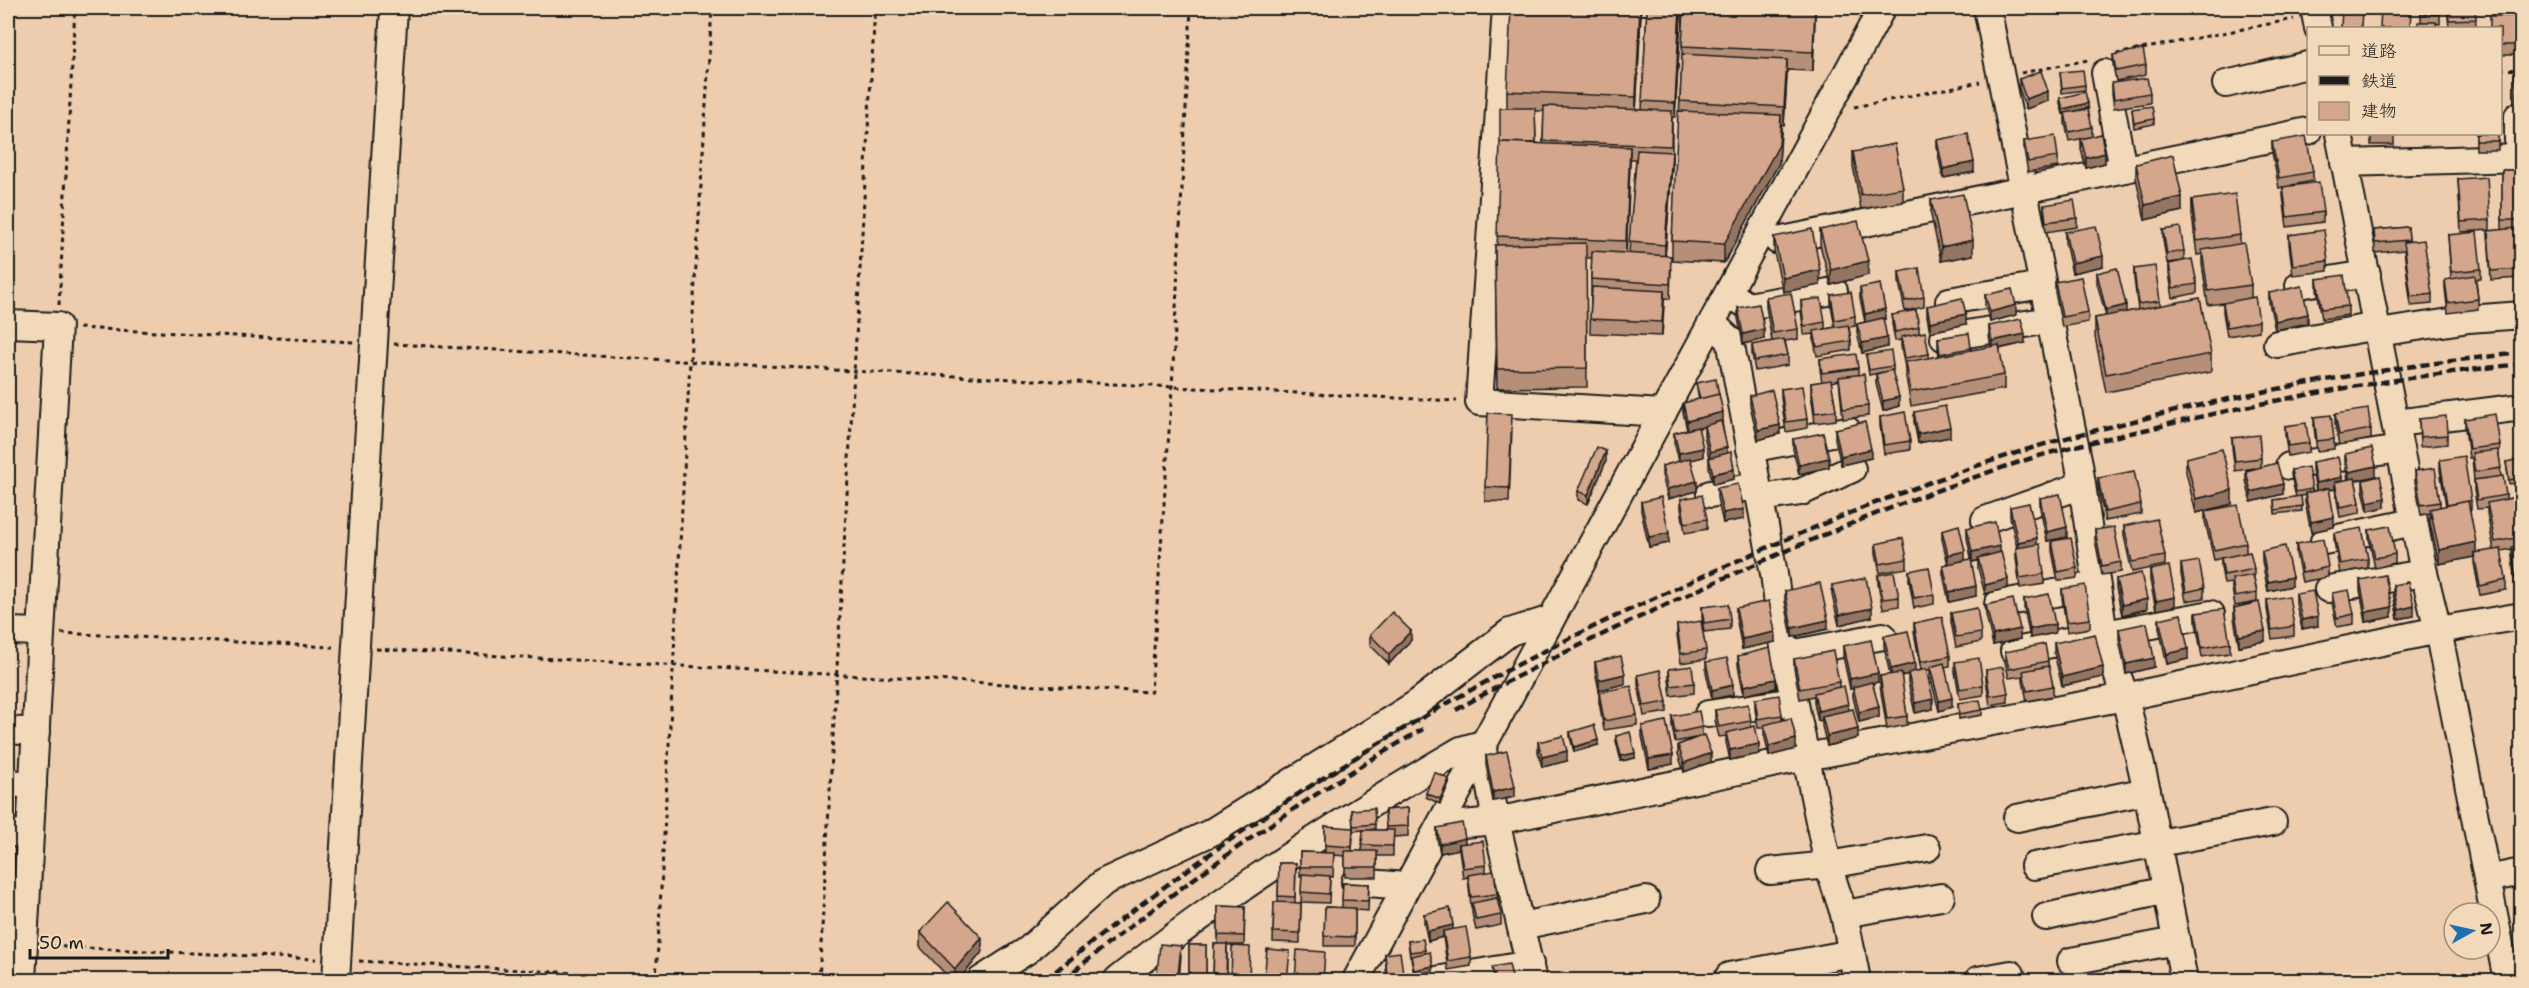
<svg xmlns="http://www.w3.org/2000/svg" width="2529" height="988" font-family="'Shantell Sans','Klee One',sans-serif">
<rect width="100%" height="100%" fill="#edcdae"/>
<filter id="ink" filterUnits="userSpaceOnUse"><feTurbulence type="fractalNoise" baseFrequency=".0167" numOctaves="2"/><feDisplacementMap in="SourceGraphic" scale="12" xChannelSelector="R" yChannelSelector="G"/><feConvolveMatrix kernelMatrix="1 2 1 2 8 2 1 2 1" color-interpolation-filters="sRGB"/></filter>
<g filter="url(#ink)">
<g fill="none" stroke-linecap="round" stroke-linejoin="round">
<!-- minor casing -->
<g stroke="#1c1c1c" stroke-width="30">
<g id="minor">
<path d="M1506,8l-27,394 184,11"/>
<path d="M1987,8l92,456 25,171 21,62 22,94 37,189"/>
<path d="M2314,8l4,20"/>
<path d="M2105,73l18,96"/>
<path d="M2226,84l82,-19"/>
<path d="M2339,134l85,439 14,57 69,350"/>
<path d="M2518,158v-42"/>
<path d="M2344,163l178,-5"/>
<path d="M1778,241l530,-110"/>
<path d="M2299,285l68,-11"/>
<path d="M1729,293l19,13 86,-15"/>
<path d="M1949,301l93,-16"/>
<path d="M1712,323l18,17 44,234 11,81 43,210 16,49 13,66"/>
<path d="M8,324l50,2 -36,654"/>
<path d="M2378,333l91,-14 53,-4"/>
<path d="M1944,338l105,-18"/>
<path d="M2277,344l100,-18"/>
<path d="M2396,423l126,-16"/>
<path d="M1750,449l97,-19"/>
<path d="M2289,466l111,-17"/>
<path d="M1710,494l41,-7"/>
<path d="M1760,498l41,-6 51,-23"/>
<path d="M1985,520l97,-35"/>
<path d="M2324,541l90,-19"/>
<path d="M2328,589l96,-16"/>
<path d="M1998,604l98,-19"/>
<path d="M8,631l33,1"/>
<path d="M2014,651l197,-37"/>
<path d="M1785,655l98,-19"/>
<path d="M1708,714l80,-12"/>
<path d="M8,730l28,2"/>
<path d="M8,783l25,2"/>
<path d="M2017,818l130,-27"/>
<path d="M1440,826l56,-5 310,-64 319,-60 313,-67 84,-14"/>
<path d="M8,833l22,1"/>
<path d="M2034,866l239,-44"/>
<path d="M1770,871l58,-6 99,-17"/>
<path d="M2487,879l35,-7"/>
<path d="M1355,882l51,4"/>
<path d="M1844,914l97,-17"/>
<path d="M2046,917l121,-27"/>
<path d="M1521,926l125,-26"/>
<path d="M2071,961l105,-20"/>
<path d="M1729,976l123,-23"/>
<path d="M336,980l58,-972"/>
<path d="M981,980l47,-30 76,-68 106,-49 206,-129 94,-72 41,-13"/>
<path d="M1117,980c108,-86 224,-160 344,-230l21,-6 14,77 37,159"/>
<path d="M1356,980l526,-972"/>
<path d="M1436,980l94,-16"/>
<path d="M1978,980l33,-6"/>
</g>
</g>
<!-- path -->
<g stroke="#1c1c1c" stroke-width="3" stroke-dasharray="4.5 4.5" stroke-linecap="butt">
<path d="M2116,54l178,-35"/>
<path d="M2500,69l22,1"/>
<path d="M2021,73l67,-13"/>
<path d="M1854,107l126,-25"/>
<path d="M59,305l16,-297"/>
<path d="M79,328l275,14"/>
<path d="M394,344l459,27 604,30"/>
<path d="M61,633l272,14"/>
<path d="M376,649l775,43 21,-304 19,-380"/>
<path d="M44,946l272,13"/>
<path d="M359,961l344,19"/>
<path d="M656,980l34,-618 22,-354"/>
<path d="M819,980l56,-972"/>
</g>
<!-- minor -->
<use href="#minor" stroke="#f1d9b9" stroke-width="26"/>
<!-- rail -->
<g stroke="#1c1c1c" stroke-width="4.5" stroke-dasharray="9 4.5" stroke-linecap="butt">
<path d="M1456,710c71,-41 145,-75 218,-109 117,-54 235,-104 358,-143 40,-12 81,-21 121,-30 122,-30 244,-51 369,-64"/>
<path d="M1045,980c142,-117 298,-222 461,-309 60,-32 122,-61 184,-89 112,-51 225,-98 342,-134 45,-14 90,-24 135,-35 117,-28 235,-48 355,-60"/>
<path d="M1063,980c113,-92 233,-178 360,-251"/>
</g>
</g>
<!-- wall -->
<g fill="#b68f78" stroke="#1c1c1c" stroke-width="1.5" fill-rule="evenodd">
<path d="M1641,8h174l-2,63 -26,-1 -3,55h-3l-2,38 -55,100 -52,-3v-19l10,-178 1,-54h-2l-6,108h-3v50l-7,88 6,15 -1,29 -6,-1 -2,38 -72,-3 1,-39v-15l1,-21h-6l1,129 -90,1 -2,-143h2l10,-137v-17l134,-83 -5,102h6l5,-102zM1535,111h9l-1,33 -7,-1zM1630,159h6l-7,94h-3z"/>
<path d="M2421,8h19v16l-19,-2z"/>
<path d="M2447,8h28l1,20 -27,-1z"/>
<path d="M2519,16l-1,39h-18v-27z"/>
<path d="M2113,55l33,10v10l-30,6 -3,-16z"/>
<path d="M2515,69h7v36h-6z"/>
<path d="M2060,72l25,13v5l-23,3z"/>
<path d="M2019,79l29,22 -22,8 -7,-20z"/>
<path d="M2112,83l38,10v10l-36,5 -2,-15z"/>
<path d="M2060,98l28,10 -14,4 18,15v9l13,27 -19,5 -5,-19v-10l4,-1 -16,3 -4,-18v-9h-2l-3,-11z"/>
<path d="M2518,106h4v36h-3z"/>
<path d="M2132,109l22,10v5l-20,4z"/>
<rect x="2371" y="134" width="23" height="11"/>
<rect x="2476" y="134" width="22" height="16"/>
<path d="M1937,140l37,32 -31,6 -6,-29z"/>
<path d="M2024,141l34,16v10l-30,5 -4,-22z"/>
<path d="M2272,142l41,30v9l-21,4 31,27v10l-36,5 -4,-31v-9l-4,1 -7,-36z"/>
<path d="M1853,152l50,36v14l-42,7 -8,-43z"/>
<path d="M2136,164l46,47 -37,9 -9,-42z"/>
<path d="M2502,170h17v60h-2l3,48 -29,2 -3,-49 14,-1z"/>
<path d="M2458,179l32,41v10l-29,2z"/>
<path d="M1931,200l42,55 -32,6 -10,-46z"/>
<path d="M2192,200l48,35v9l11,41v13l8,23v10l-32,5 -4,-24v-9l-15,2 -6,-41v-10l-5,1 -5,-40z"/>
<path d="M2044,205l33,13v9l-31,5 -2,-18z"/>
<path d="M2408,227l1,15 23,52v10l-21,2 -7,-56 -29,3 -1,-23z"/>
<path d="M1820,230l48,45 -37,10 -11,-40z"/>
<path d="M2163,230l21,21v10l-17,2 -4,-23z"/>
<path d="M2065,232l38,34 -31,7 -7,-31z"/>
<path d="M2289,235l39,26v10l-35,4 -4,-31z"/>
<path d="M2448,235l33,34v10h-5l2,20v10l-30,4 -3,-24v-9l6,-1z"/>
<path d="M1774,237l46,48 -37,7 -9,-40z"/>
<path d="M2169,264l28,20v9l-24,5 -4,-25z"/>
<path d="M2134,269l26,32v5l51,48v18l-105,20 -11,-55v-19l11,-2 -9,-33v-10l29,39 12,-2 -4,-32z"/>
<path d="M1899,272l25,25v10l-19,4 -6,-29z"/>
<path d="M2317,279l31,27v9l-26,4 -5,-30z"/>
<path d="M2055,282l33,30v10l-26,5 -7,-35z"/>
<path d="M1860,288l25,31h-2l4,28 -25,6 -5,-20v-9l8,-2 -5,-24z"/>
<path d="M2269,293l39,30 -33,7 -6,-28z"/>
<path d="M1831,295l24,21v10l-6,1 2,14v9l-34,6 -3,-15v-7l-10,1 -3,-25v-9l24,21v7l10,-2 -4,-22z"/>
<path d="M1985,295l31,20 -26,7 -5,-17z"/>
<path d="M1766,297l32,32v10l-13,2 3,14v10l-33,6 -3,-17v-9l20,-4 -6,-34z"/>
<path d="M1927,306l39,18 -36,8 -3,-16z"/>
<path d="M1738,308l26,31 -21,5 -5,-26z"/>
<path d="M1892,315l27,12v7l10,20v4l10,-2 -1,-8v-10l33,10v2l20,-3 -2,-11v-10l36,17 -26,6 5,26v14l-93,17 -5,-29v-10l-1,1 -4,-22v-6l-6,1 -3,-17z"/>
<path d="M1866,355l27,11v5h-1l7,35 -16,5 -7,-27v-10l7,-2 -14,3z"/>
<path d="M1820,359l38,9v7l10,31v10l-25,3 -4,-39 -8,2 5,28v10l-21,3 -4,-30v-10l11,-1 -2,-13z"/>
<path d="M1696,383l27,39h-1l5,31 7,26 -21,5 -4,-17v-9l-5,-23v-8l-6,1 5,29 -12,3 6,31 -29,8 -6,-24v-9l17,-5 -5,-19v-9l13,-3 -4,-18v-9l16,-4z"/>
<path d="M1781,389l26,30v9l-21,4 -5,-34z"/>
<path d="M1750,396l30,38 -22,6 -8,-35z"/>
<path d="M1914,412l36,25 -32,6 -4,-21z"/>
<path d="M2335,414l36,15v10l-32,6 -4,-21z"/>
<path d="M1880,417l30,24v9l-26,4 -4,-28z"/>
<path d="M2314,417l20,22v10l-17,2 -3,-24z"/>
<path d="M2419,419l28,16v9l-27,3z"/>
<path d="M2465,419l35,26 -1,9 2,22 5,19v4l16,-3v104h-5l-5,-44v-7l-11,2 5,29v10l-26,5 -6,-32v-6l-35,7 -9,-41v-10l-9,2 -6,-34v-10l25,31v5l6,-1 -6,-36v-10l31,41v9l-2,1 7,42 18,-3 -7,-37v-5l-10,1 -3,-19v-10l-2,-22h-3l-4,-30z"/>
<path d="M2285,426l24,17v9l-21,4 -3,-20z"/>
<path d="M1512,428l-3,74 -24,-1v-14z"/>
<path d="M1835,429l36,29 -30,7 -6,-26z"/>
<path d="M2232,438l29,20v9l22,27 -32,8 -5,-22v-9l9,-3 -20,3 -3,-24z"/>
<path d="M1793,439l36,28 -30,7 -6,-25z"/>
<path d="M2345,454l31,22 -21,4 5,23v10l-20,4 -5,-28 -6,1 5,37 -23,5 -6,-30v-7l-4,1 1,15 -27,3 -1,-14 22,-3 -5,-22v-5l21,19v2l4,-1 -4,-19v-9l30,19 6,-1 -3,-16z"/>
<path d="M2186,458l46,46 -36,9 -10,-41z"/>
<path d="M1606,461l-18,43 -10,-4v-9z"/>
<path d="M2506,462l16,6v14l-13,2z"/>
<path d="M2098,478l43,26v10l-36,7 -7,-34z"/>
<path d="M2363,480l22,27 -17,4 -5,-22z"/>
<path d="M1717,488l27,31 -21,4 -6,-25z"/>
<path d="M2040,498l27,39 -20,4 -7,-33z"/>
<path d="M1681,499l26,20v10l-22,4 -4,-25z"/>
<path d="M1641,502l28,41 -20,4 -8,-36z"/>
<path d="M2010,507l27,38 7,29v10l-24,4 -4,-30v-10h1l-7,-31z"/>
<path d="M2205,511l41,32v10l8,16v9l3,15v9l-22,4 -3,-17v-6l-8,1 -3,-17v-9l-7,2 -9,-39z"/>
<path d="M2124,526l41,30v9l-33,7 -8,-36z"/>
<path d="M1967,528l33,25 8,35 -23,6 -7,-26v-7l-6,1 -5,-24z"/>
<path d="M1942,530l23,30 11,36 -27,6 -6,-28v-9l5,-1 -6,-25z"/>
<path d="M2095,530l26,32v10l-19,3 -7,-35z"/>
<path d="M2369,530l26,24v9l-20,5 -6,-29z"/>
<path d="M2334,533l34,26v9l-28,5 -6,-31z"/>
<path d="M2052,541l25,27v10l-19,3 -6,-30z"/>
<path d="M1876,544l31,15v9l-27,5 -4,-20z"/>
<path d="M2296,544l32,23v10l-26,5 -6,-28z"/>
<path d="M2262,551l30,35 -24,5 -6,-30z"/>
<path d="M2181,564l23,24v10l-18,3 -5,-27z"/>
<path d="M2150,570l25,36 -19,4 -6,-30z"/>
<path d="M1909,571l25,23v10l-20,4 -5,-28z"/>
<path d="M1878,575l21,22v9l-16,3 -5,-25z"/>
<path d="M2116,579l31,30 -25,6 -6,-27z"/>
<path d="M2360,580l32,37 -26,5 -6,-32z"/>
<path d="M1832,585l40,32 -33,8 -7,-30z"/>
<path d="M2393,585l21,31 -16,3 -5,-25z"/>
<path d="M2062,589l28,30v9l-23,4 -5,-34z"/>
<path d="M1785,591l43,38 -36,8 -7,-36z"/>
<path d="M2332,593l22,21v10l-17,3 -5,-24z"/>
<path d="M2296,594l22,32 -16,3 -6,-25z"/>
<path d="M2024,599l31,34 -25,5 -6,-30z"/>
<path d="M2267,600l27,26v10l-22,3 -5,-30z"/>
<path d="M1986,605l34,34 -27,6 -7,-30z"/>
<path d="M1702,607l28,12v10l-26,3 -2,-15z"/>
<path d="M1736,608l39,34 -33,7 -6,-32z"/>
<path d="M2234,608l31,33 -26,5 -5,-28z"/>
<path d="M1951,613l30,20v9l-25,5 -5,-25z"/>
<path d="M2196,613l34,30v10l-28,4 -6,-34z"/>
<path d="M2159,619l29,40 -21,5 -8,-36z"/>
<path d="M1914,623l36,33v10l-5,1 7,40 -13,4 -9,-35v-6h-4l7,39 -18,4 -7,-31v-8l-7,2 6,40v9l-20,4 -7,-43v-10l10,-1 -6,-29v-10l31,35 6,-1 -7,-38z"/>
<path d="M1677,625l29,25v9l-25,4 -4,-28z"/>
<path d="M2119,629l35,38 -28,7 -7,-35z"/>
<path d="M1370,635l41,5 -22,24 -19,-19z"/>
<path d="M2054,643l49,34 -41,9 -8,-33z"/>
<path d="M1843,646l35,36 -5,1 6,34 -20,5 -6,-25v-9l-3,1 -7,-33z"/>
<path d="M2005,652l43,9v5l5,20v10l-26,5 -4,-20v-5l-14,2 -4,-16z"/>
<path d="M1738,656l38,32 -32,7 -6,-30z"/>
<path d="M1794,659l45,23v5l9,23 10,28 -31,8 -5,-20v-6l-4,1 -4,-18v-7l-14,3 -6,-31z"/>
<path d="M1595,662l30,22 -26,6 -4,-19z"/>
<path d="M1706,662l27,33 -21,4 -6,-27z"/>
<path d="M1955,662l28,23v10l-23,4 -5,-27z"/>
<path d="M1669,669l25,14v10l-23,3 -2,-17z"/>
<path d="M1986,670l22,23v9l-18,3 -4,-25z"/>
<path d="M1638,675l29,27v10l-23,4 -6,-32z"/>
<path d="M1599,692l38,23v10l-33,5 -5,-28z"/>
<path d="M1755,699l27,16v5l14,29 -27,7 -5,-22v-6h-6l-3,-19z"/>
<path d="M1958,703l24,7v5l-23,4z"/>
<path d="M1715,710l36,11v6l8,27 -29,6 -4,-18v-6l-7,1 -4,-17z"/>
<path d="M1672,716l30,11v9l9,26 -27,10 -6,-18v-9l17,-7 -20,4 -3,-16z"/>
<path d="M1642,726l31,38 -24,5 -7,-33z"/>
<path d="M1570,732l28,13 -24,7 -4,-15z"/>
<path d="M1616,736l19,22 -14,3 -5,-20z"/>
<path d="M1538,742l29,19 -25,6 -4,-15z"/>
<path d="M1486,756l29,41 -22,4 -7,-36z"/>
<path d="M1449,783l-9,21 -14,-7v-4z"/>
<path d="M1408,808v28l-15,1v19h-16v21h-32v-21l-11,-1 -1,22h-3l-1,26 -28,-1 1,-25h-2v-25l25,1v-27l28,12 -1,13h10l1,-21 -10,1 -1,-21 23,14v5l-7,1h18l-1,-20z"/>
<path d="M1437,828l28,15 21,22v7l11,22 4,21v10l-25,5 -4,-17v-6h-1l-3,-30 -5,1 -4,-29 -19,4 -3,-15z"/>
<path d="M1279,863h17l-1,40h6l-1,40 -27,-1 1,-40h4z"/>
<path d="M1343,883l26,1 -1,27 -13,-1v36h-31l1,-39 17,1z"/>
<path d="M1218,906l27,1 -1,38h-17v36h-14l1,-37h4z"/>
<path d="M1424,914l29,15 18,28v9l-23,4 -5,-33 -15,4 -4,-18z"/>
<path d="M920,932l62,20 -24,29h-6l-32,-34z"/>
<path d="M1408,941l17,9v3l8,18 -19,4 -3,-18h-1z"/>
<rect x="1189" y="945" width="17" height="36"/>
<path d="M1385,954l18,19v5l-16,2z"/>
<path d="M1181,955l-2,26h-22v-7z"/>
</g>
<!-- shaded-wall -->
<g fill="#947462" stroke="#1c1c1c" stroke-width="1.5">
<path d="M1640,8l1,6 -5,101v-18z"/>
<path d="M1681,8v8l-6,101v-14z"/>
<path d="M1815,8v13l-2,50v-19z"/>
<path d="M1787,60v18l-3,47v-18z"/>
<path d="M2048,91v10l-22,8v-10z"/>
<path d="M2088,103v5l-25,6v-5z"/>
<path d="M1781,115v19l-2,29 -55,100v-19z"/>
<path d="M1630,147v19l-4,94v-19z"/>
<path d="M1672,152v15l-7,92v-14z"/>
<path d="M2105,153v10l-19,5v-10z"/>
<path d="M1974,162v10l-31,6v-9z"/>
<path d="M2182,197v14l-37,9v-15z"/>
<path d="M1973,240v15l-32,6v-14z"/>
<path d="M2103,256v10l-31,7v-10z"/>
<path d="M1868,261v14l-37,10v-15z"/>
<path d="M1820,270v15l-37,7v-14z"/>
<path d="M1664,291v14l-2,31v-14z"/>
<path d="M2016,305v10l-26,7v-10z"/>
<path d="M2126,305v10l-20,5v-10z"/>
<path d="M1885,309v10l-20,4v-9z"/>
<path d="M1966,314v10l-36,8v-10z"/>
<path d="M2308,314v9l-33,7v-9z"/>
<path d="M1764,329v10l-21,5v-10z"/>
<path d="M2025,334v9l-33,7v-9z"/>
<path d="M1887,338v9l-25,6v-10z"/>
<path d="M1899,397v9l-16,5v-10z"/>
<path d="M1723,412v10l-36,9v-10z"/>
<path d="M1780,425v9l-22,6v-10z"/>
<path d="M1950,427v10l-32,6v-9z"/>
<path d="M1727,447v10l-17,4v-9z"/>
<path d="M1703,448v9l-24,6v-10z"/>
<path d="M1871,449v9l-30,7v-9z"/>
<path d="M1606,451v10l-18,43v-9z"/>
<path d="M1829,458v9l-30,7v-9z"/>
<path d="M2376,466v10l-27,6v-10z"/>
<path d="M1734,469v10l-21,5v-10z"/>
<path d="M2342,477v10l-7,-5v7l-19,3v-9z"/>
<path d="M1697,481v10l-29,8v-10z"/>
<path d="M2283,484v10l-32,8v-10z"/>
<path d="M2232,490v14l-36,9v-14z"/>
<path d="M2385,498v9l-17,4v-9z"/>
<path d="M1744,509v10l-21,4v-10z"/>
<path d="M2334,517v10l-23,5v-10z"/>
<path d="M2067,527v10l-20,4v-9z"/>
<path d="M1669,533v10l-20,4v-10z"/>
<path d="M2037,538v9l-19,5v-10z"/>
<path d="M2476,542v14l-2,-3v4l-35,7v-14z"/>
<path d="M2000,546v10l-28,6v-10z"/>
<path d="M1965,551v9l-17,5v-10z"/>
<path d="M2292,577v9l-24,5v-9z"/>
<path d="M2008,579v9l-23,6v-9z"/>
<path d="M1976,586v10l-27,6v-10z"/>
<path d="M2175,597v9l-19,4v-9z"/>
<path d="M2147,599v10l-25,6v-10z"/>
<path d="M2414,606v10l-16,3v-9z"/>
<path d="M2392,607v10l-26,5v-10z"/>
<path d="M1872,608v9l-33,8v-10z"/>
<path d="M2318,616v10l-16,3v-9z"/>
<path d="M1828,620v9l-36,8v-9z"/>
<path d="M2055,624v9l-25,5v-9z"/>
<path d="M2020,629v10l-27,6v-10z"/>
<path d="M1411,631v9l-22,24v-10z"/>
<path d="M2265,631v10l-26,5v-10z"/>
<path d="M1775,632v10l-33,7v-10z"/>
<path d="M2188,649v10l-21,5v-10z"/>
<path d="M2154,658v9l-28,7v-10z"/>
<path d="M1915,663v10l-24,5v-9z"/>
<path d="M2103,667v10l-41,9v-9z"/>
<path d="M1878,673v9l-28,7v-10z"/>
<path d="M1625,674v10l-26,6v-10z"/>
<path d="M1776,679v9l-32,7v-9z"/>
<path d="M1733,685v10l-21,4v-9z"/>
<path d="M1952,698v9l-13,4v-10z"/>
<path d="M1933,699v10l-18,4v-10z"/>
<path d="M1848,704v10l-26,2v4l-4,1v-10z"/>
<path d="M1879,707v10l-20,5v-10z"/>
<path d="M1858,729v9l-31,8v-10z"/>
<path d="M1796,739v10l-27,7v-10z"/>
<path d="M1598,740v5l-24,7v-5z"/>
<path d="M1759,744v10l-29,6v-10z"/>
<path d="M1567,751v10l-25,6v-10z"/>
<path d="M1635,753v5l-14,3v-5z"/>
<path d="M1711,753v9l-27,10v-9z"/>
<path d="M1673,755v9l-24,5v-10z"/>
<path d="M1449,779v4l-9,21v-5z"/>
<path d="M1515,787v10l-22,4v-9z"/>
<path d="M1465,838v10l-6,-4v5l-19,4v-9z"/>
<path d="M1453,925v10l-10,-4v6l-15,4v-10z"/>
<path d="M982,938v14l-24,29h-3v-12z"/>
<path d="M1433,966v5l-19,4v-5z"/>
</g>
<!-- building -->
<g fill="#d4a68c" stroke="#1c1c1c" stroke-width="1.5">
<path d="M1511,8h129l-4,89 -129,-6z"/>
<path d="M1647,8h33l-5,95 -33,-2z"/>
<path d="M1684,8h131l-2,44 -131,-6z"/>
<path d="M2342,8h20l-1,20h-20z"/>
<path d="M2381,8h30l-1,20h-30z"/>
<rect x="2421" y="8" width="19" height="6"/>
<path d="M2448,8h27l1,11 -27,1z"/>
<path d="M2490,16h29l-1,29h-18v-17h-10z"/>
<rect x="2418" y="22" width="18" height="6"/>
<path d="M2143,49l3,16 -30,6 -3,-16z"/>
<path d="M1682,54l105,6 -3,47 -104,-6z"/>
<path d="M2515,69h7v27h-6z"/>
<path d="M2083,70l2,15 -23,3 -2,-16z"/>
<path d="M2041,71l7,20 -22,8 -7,-20z"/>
<path d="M2147,78l3,15 -36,6 -2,-16z"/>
<path d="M2085,92l3,11 -25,6 -3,-11z"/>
<path d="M1544,106l128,5 -1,35 -128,-5z"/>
<path d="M2152,106l2,13 -20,4 -2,-14z"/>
<path d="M2518,106h4v26l-3,1z"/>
<path d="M1500,108h35l1,35 -36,-1z"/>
<path d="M2088,109l4,18 -23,5 -4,-19z"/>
<path d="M1678,111l103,4 -2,30 -55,99 -52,-3z"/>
<path d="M1968,134l6,28 -31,7 -6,-29z"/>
<path d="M2101,134l4,19 -19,5 -5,-19z"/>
<rect x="2371" y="134" width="23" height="1"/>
<rect x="2476" y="134" width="22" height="7"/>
<path d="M2055,136l3,21 -30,5 -4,-21z"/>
<path d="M2306,136l7,36 -34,6 -7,-36z"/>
<path d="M1500,142l130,5 -4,94 -129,-5z"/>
<path d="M1895,144l8,44 -42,7 -8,-43z"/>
<path d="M1637,150l35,2 -7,93 -36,-3z"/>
<path d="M2173,155l9,42 -37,8 -9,-41z"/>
<rect x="2502" y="170" width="17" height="50"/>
<path d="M2487,177l3,43 -29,2 -3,-43z"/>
<path d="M2319,182l4,30 -36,5 -4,-30z"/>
<path d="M1963,194l10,46 -32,7 -10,-47z"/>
<path d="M2235,194l5,41 -43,6 -5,-41z"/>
<path d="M2074,200l3,18 -31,4 -2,-17z"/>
<path d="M1858,221l10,40 -37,9 -11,-40z"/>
<path d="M2096,226l7,30 -31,7 -7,-31z"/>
<path d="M2180,227l4,24 -17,3 -4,-24z"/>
<path d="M2408,227l1,13 -34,3 -1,-13z"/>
<path d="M2517,228l3,41 -29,2 -3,-40z"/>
<path d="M1812,229l8,41 -37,8 -9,-41z"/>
<path d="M2324,230l4,31 -35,4 -4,-30z"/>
<path d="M2477,232l4,37 -30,3 -3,-37z"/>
<path d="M2424,240l8,54 -21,3 -7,-55z"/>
<path d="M1586,243l1,125 -90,1 -2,-124z"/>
<path d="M2244,243l7,42 -43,6 -6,-41z"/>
<path d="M1592,251l79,5 -1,28 -79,-5z"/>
<path d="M2192,259l5,25 -24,4 -4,-24z"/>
<path d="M2155,266l5,35 -22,3 -4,-35z"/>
<path d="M1919,268l5,29 -19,4 -6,-29z"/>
<path d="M2117,268l9,37 -20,5 -9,-37z"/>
<path d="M2344,275l4,31 -26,3 -5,-30z"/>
<path d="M2475,275l3,24 -30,4 -3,-23z"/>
<path d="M2081,277l7,35 -26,5 -7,-35z"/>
<path d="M1880,284l5,25 -20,5 -5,-26z"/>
<path d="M2302,286l6,28 -33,7 -6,-28z"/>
<path d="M1592,287l72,4 -2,31 -72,-3z"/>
<path d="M2012,289l4,16 -26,7 -5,-17z"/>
<path d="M1851,292l4,24 -20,4 -4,-25z"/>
<path d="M1791,293l7,36 -25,4 -7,-36z"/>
<path d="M2255,297l4,24 -32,6 -4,-24z"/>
<path d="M1821,298l4,24 -21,4 -3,-25z"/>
<path d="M1962,298l4,16 -36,8 -3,-16z"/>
<path d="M2200,298l11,56 -105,20 -11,-56z"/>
<path d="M1759,304l5,25 -21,5 -5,-26z"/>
<path d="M1916,310l3,17 -24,5 -3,-17z"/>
<path d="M1883,318l4,20 -25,5 -5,-19z"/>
<path d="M2021,319l4,15 -33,7 -3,-15z"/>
<path d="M1848,325l3,16 -34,6 -3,-16z"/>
<path d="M1925,332l4,22 -24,4 -4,-21z"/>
<path d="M1969,333l2,15 -31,6 -2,-16z"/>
<path d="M1784,339l4,16 -33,6 -3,-16z"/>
<path d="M1999,345l5,30 -93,17 -5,-30z"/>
<path d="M1891,351l2,15 -24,4 -3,-15z"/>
<path d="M1856,354l2,14 -36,5 -2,-14z"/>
<path d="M1892,370l7,27 -16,4 -7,-27z"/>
<path d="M1864,374l4,32 -25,3 -4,-32z"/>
<path d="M1716,379l3,16 -19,4 -4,-16z"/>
<path d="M1831,380l5,30 -21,3 -4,-30z"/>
<path d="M1802,386l5,33 -21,3 -5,-33z"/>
<path d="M1772,390l8,35 -22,5 -8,-34z"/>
<path d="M1719,394l4,18 -36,9 -4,-18z"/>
<path d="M1945,406l5,21 -32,7 -4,-22z"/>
<path d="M2368,409l3,20 -32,6 -4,-21z"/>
<path d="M1905,412l5,29 -26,4 -4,-28z"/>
<path d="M1488,413l24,1 -3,74 -24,-1z"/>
<path d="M2495,414l5,31 -31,4 -4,-30z"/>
<path d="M2331,415l3,24 -17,2 -3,-24z"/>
<path d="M2446,416l1,19 -27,2 -1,-18z"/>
<path d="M1721,421l6,26 -17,5 -6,-26z"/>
<path d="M1865,422l6,27 -30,7 -6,-27z"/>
<path d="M2306,423l3,20 -21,3 -3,-20z"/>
<path d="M1698,427l5,21 -24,5 -5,-20z"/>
<path d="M1823,433l6,25 -30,7 -6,-26z"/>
<path d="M2259,435l2,23 -26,3 -3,-23z"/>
<path d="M1597,447l9,4 -18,44 -10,-4z"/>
<path d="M2372,448l4,18 -27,6 -4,-18z"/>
<path d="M2222,449l10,41 -36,9 -10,-41z"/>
<path d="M2498,450l3,18 -26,4 -3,-19z"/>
<path d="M1731,452l3,17 -21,5 -4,-16z"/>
<path d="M2464,456l7,45 -24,4 -7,-45z"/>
<path d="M2338,457l4,20 -26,6 -4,-21z"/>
<path d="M1690,458l7,23 -29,8 -6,-23z"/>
<path d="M2520,459l2,9v9l-13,3 -3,-18z"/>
<path d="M2277,463l6,21 -32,8 -5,-21z"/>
<path d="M2308,467l4,22 -16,3 -5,-22z"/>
<path d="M2435,468l5,34 -19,3 -6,-34z"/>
<path d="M2134,471l7,33 -36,8 -7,-34z"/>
<path d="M2380,476l5,22 -17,4 -5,-22z"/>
<path d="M2503,476l3,19 -29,5 -3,-20z"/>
<path d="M2355,478l5,25 -20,4 -5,-25z"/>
<path d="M1738,484l6,25 -21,4 -6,-25z"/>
<path d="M2329,488l5,29 -23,5 -6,-29z"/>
<path d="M2060,494l7,33 -20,5 -7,-34z"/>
<path d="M1702,495l5,24 -22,4 -4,-24z"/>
<path d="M2301,496l1,10 -27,4 -1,-10z"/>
<path d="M2522,496v41l-27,5 -8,-39z"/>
<path d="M1661,497l8,36 -20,4 -8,-35z"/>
<path d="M2468,501l8,41 -37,8 -9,-41z"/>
<path d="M2029,503l8,35 -19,4 -8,-35z"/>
<path d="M2238,505l8,38 -32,7 -9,-39z"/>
<path d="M2157,519l8,37 -33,6 -8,-36z"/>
<path d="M1995,522l5,24 -28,6 -5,-24z"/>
<path d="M1959,525l6,26 -17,4 -6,-25z"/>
<path d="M2390,526l5,28 -20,4 -6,-28z"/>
<path d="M2114,527l7,35 -19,4 -7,-36z"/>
<path d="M2362,528l6,31 -28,5 -6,-31z"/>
<path d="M1903,538l4,21 -27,5 -4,-20z"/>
<path d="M2071,538l6,30 -19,4 -6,-31z"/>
<path d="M2323,539l5,28 -26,6 -6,-29z"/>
<path d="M2040,544l4,30 -24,4 -4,-30z"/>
<path d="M2285,546l7,31 -24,5 -6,-31z"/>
<path d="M2522,546v44l-5,1 -5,-44z"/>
<path d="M2501,549l5,31 -26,6 -6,-33z"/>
<path d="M2001,552l7,27 -23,6 -7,-27z"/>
<path d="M2250,552l4,17 -30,6 -3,-17z"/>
<path d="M1971,559l5,27 -27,6 -6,-27z"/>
<path d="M2199,561l5,27 -18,4 -5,-28z"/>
<path d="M2169,566l6,31 -19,4 -6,-31z"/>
<path d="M1929,567l5,27 -20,4 -5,-27z"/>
<path d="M1894,572l5,25 -16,2 -5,-24z"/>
<path d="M2141,573l6,26 -25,6 -6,-26z"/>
<path d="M2253,575l4,18 -22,4 -3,-18z"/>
<path d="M2385,575l7,32 -26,5 -6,-32z"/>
<path d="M1866,578l6,30 -33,7 -7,-30z"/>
<path d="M2408,582l6,24 -16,4 -5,-25z"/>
<path d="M1820,583l8,37 -36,8 -7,-37z"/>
<path d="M2085,585l5,34 -23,3 -5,-33z"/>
<path d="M2349,590l5,24 -17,4 -5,-25z"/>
<path d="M2313,591l5,25 -16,4 -6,-26z"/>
<path d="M2049,594l6,30 -25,5 -6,-30z"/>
<path d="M2289,596l5,30 -22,4 -5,-30z"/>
<path d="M2013,599l7,30 -27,6 -7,-30z"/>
<path d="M1769,601l6,31 -33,7 -6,-31z"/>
<path d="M2259,602l6,29 -26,5 -5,-28z"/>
<path d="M1728,604l2,15 -26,4 -2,-16z"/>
<path d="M1977,608l4,25 -25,4 -5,-24z"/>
<path d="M2224,609l6,34 -28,5 -6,-35z"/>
<path d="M1392,612l19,19 -22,23 -19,-19z"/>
<path d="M2181,614l7,35 -21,5 -8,-35z"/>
<path d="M1942,617l8,39 -29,6 -7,-39z"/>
<path d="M1701,621l5,29 -25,4 -4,-29z"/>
<path d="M2147,623l7,35 -28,6 -7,-35z"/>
<path d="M1908,631l7,32 -24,6 -7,-33z"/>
<path d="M2095,634l8,33 -41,10 -8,-34z"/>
<path d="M1871,640l7,33 -28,6 -7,-33z"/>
<path d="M2045,644l3,17 -39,8 -4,-17z"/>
<path d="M1770,648l6,31 -32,7 -6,-30z"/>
<path d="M1833,651l6,31 -39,7 -6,-30z"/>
<path d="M1621,656l4,18 -26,6 -4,-18z"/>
<path d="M1727,658l6,27 -21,5 -6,-28z"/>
<path d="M1979,658l4,27 -23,4 -5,-27z"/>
<path d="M1944,663l8,35 -13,3 -9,-34z"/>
<path d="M1692,666l2,17 -23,3 -2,-17z"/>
<path d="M2049,666l4,20 -26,5 -4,-20z"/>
<path d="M2003,667l5,26 -18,3 -4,-26z"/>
<path d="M1926,669l7,30 -18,4 -7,-30z"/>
<path d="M1660,670l7,32 -23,4 -6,-31z"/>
<path d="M1901,673l6,43 -20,3 -7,-43z"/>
<path d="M1872,682l7,25 -20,5 -6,-25z"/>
<path d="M1631,686l6,29 -33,6 -5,-29z"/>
<path d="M1844,686l4,18 -30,7 -4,-18z"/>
<path d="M1779,695l3,20 -24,4 -3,-20z"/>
<path d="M1980,700l2,10 -23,4 -1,-11z"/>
<path d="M1748,704l3,17 -32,6 -4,-17z"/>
<path d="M1853,709l5,20 -31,7 -5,-20z"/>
<path d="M1699,711l3,16 -27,6 -3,-17z"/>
<path d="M1791,718l5,21 -27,7 -5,-21z"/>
<path d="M1666,721l7,34 -24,4 -7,-33z"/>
<path d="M1594,725l4,15 -24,7 -4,-15z"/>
<path d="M1755,726l4,18 -29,6 -4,-17z"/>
<path d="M1630,732l5,21 -14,3 -5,-20z"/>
<path d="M1704,735l7,18 -27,10 -6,-18z"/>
<path d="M1563,736l4,15 -25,6 -4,-15z"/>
<path d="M1507,751l8,36 -22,5 -7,-36z"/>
<path d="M1434,772l15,7 -9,20 -14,-6z"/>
<path d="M1374,808l1,16 -22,2 -1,-16z"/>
<path d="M1408,808v18l-22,1 -1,-17z"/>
<path d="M1462,823l3,15 -25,6 -3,-16z"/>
<path d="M1325,826l28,2 -1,19 -27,-2z"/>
<path d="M1363,830h31l-1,16 -31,-1z"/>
<path d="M1483,841l3,24 -23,3 -4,-24z"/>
<rect x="1345" y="851" width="32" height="16"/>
<path d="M1300,852l34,1 -1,14h-33z"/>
<path d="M1279,863h17l-1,34 -17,-1z"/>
<path d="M1494,871l3,23 -26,3 -3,-22z"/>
<path d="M1302,874l28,2 -1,18 -28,-2z"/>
<path d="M1343,883l26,1 -1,17 -26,-1z"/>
<path d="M1497,898l4,17 -25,5 -4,-17z"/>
<path d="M948,902l34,36 -27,31 -35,-37z"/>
<path d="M1274,902l27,1 -1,30 -27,-1z"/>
<path d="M1218,906l27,1 -1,29 -26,-1z"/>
<path d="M1325,907l30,1v29l-31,-1z"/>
<path d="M1450,908l3,17 -25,6 -4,-17z"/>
<path d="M1466,927l5,30 -23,4 -5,-30z"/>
<path d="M1423,939l2,11 -15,2 -2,-11z"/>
<path d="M1160,944l21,2 -3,30 -21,-2z"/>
<path d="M1214,944h13l-1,36 -13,-1z"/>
<rect x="1189" y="945" width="17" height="32"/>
<path d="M1232,946l18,1 -1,34h-18z"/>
<path d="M1267,949l23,2 -3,30h-23z"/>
<path d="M1297,950l28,2 -2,29h-28z"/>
<path d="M1400,952l3,21 -16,2 -2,-21z"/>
<path d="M1430,952l3,14 -19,4 -3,-14z"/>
<path d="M1509,964l4,17h-18l-3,-14z"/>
<path d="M1465,975l1,6 -23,-1z"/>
</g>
</g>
<!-- margin -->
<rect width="2529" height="988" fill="none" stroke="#f1d9b9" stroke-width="30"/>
<rect x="15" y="15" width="2499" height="958" fill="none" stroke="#1c1c1c" stroke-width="2" filter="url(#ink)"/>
<!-- legend -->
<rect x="2307" y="27" width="195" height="108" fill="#f1d9b9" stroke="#9c8d7a" stroke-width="1.5"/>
<rect x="2319" y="46" width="30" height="9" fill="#f1d9b9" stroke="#9c8d7a" stroke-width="1.5"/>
<text x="2361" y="57" font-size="18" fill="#1c1c1c">道路</text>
<rect x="2319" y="76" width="30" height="9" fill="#1c1c1c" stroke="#9c8d7a" stroke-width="1.5"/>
<text x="2361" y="87" font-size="18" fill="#1c1c1c">鉄道</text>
<rect x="2319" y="102" width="30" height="18" fill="#d4a68c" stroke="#9c8d7a" stroke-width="1.5"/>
<text x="2361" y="117" font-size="18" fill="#1c1c1c">建物</text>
<!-- north arrow -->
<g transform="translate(2472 931) rotate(82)"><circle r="28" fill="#f1d9b9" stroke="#9c8d7a" stroke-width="1.5"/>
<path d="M0-4.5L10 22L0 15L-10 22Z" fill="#1f6fb2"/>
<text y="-9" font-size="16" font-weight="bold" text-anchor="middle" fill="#1c1c1c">N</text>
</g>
<!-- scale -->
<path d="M30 949v9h138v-9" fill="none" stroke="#1c1c1c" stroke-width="3"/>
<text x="39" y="949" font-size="18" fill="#1c1c1c" stroke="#f1d9b9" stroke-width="4.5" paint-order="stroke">50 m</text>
</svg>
